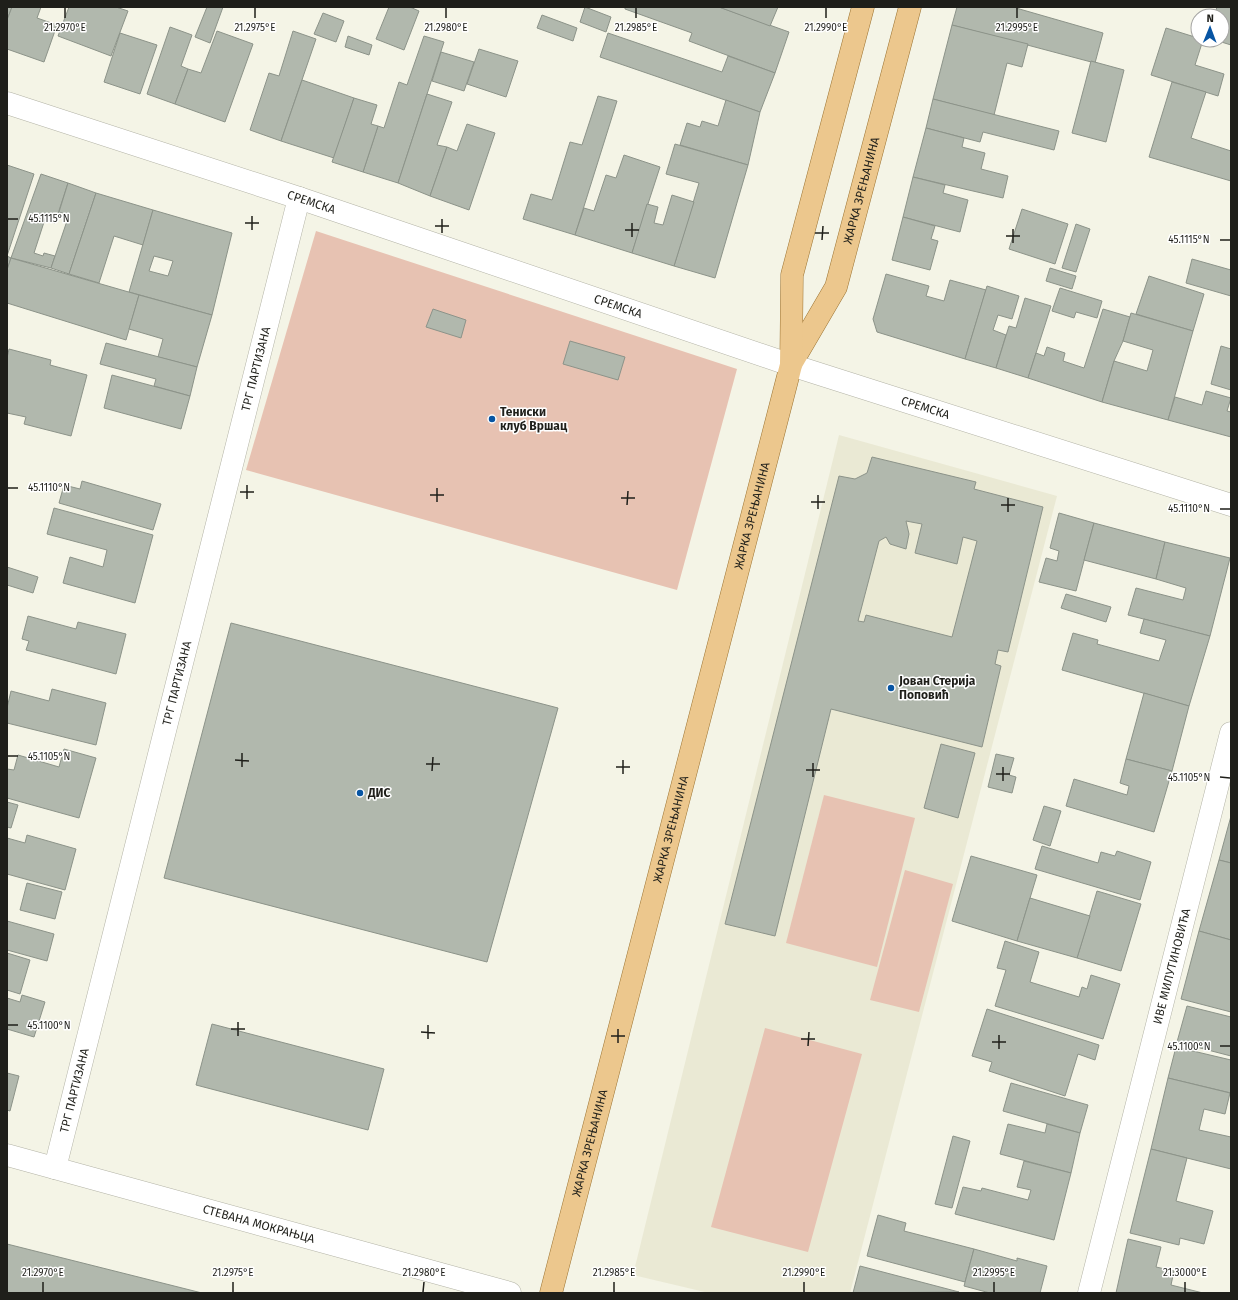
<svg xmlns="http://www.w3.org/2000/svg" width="1238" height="1300" font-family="'Fira Sans',sans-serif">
<rect width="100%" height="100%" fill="#f4f4e6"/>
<!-- built -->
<path fill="#eae9d4" d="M839,435l218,61 -207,797h-141l-76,-18z"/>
<!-- green -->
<g fill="#e7c2b2">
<path d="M316,231l421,138 -60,221 -431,-120z"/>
<path d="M824,795l91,23 -38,149 -91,-24z"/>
<path d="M905,870l48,14 -34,128 -49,-12z"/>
<path d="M765,1028l97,26 -54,198 -97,-25z"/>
</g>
<!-- building -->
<g fill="#b1b8ad" stroke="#8c9389" fill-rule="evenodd">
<path d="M7,7h5l-5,13z"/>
<path d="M12,7h29l-4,11 20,7 -13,37 -37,-13v-29z"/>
<path d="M69,7h47l12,4 -17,45 -53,-20z"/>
<path d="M207,7h16l-13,36 -15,-6z"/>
<path d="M389,7h21l9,4 -15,39 -28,-11z"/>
<path d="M585,7l26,10 -5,15 -26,-10z"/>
<path d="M625,7h94l70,25 -14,41 -86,-32 3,-8 -67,-24z"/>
<path d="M719,7h59l-8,19z"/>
<path d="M957,7h59v1l87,25 -8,30 -143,-38z"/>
<path d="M1217,7h14v38l-16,-5h7v-24h-16l1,-5 8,2z"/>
<path d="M323,13l21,8 -8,21 -22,-8z"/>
<path d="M542,15l35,13 -4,13 -36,-13z"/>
<path d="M952,25l76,19 -6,23 -15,-4 -13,52 -61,-16z"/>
<path d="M170,27l22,8 -11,31 7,3 -13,35 -28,-10z"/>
<path d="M1166,28l32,10v2h5l-8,25 29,9 -6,22 -67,-21z"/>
<path d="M217,31l36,13 -28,78 -50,-18 13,-35 13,4z"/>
<path d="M293,31l23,8 -35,102 -31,-11 19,-57 10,3z"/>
<path d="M120,33l37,12 -17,49 -36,-12z"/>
<path d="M608,33l114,39 6,-16 47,17 -15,39 -160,-55z"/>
<path d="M348,36l24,9 -3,10 -24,-8z"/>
<path d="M424,36l20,6 -46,141 -35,-11 15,-46 6,2 15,-46 8,3z"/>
<path d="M479,49l39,12 -12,36 -39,-13z"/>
<path d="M441,52l33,10 -10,29 -32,-10z"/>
<path d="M1091,61l33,9 -18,72 -34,-9z"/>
<path d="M302,80l52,18 -20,60 -53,-17z"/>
<path d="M1172,82l34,10 -15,46 40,13v30l-82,-24z"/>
<path d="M427,94l25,8 -15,43 10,2 -17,49 -32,-13z"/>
<path d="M598,96l19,5 -42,134 -52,-16 8,-25 21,6 18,-58 12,3z"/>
<path d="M354,98l23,7 -6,19 7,2 -15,46 -31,-10z"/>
<path d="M933,99l126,32 -5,19 -71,-18 -3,10 -54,-14z"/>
<path d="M726,100l34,12 -12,53 -68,-20 7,-22 13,4 2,-6 16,5z"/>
<path d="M467,124l28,9 -26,77 -39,-14 17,-49 10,4z"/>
<path d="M926,128l38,10 -2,9 23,6 -4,16 27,7 -5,22 -90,-21z"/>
<path d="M675,144l73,21 -33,113 -41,-12 25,-83 -33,-9z"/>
<path d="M624,155l36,12 -28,86 -57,-18 9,-27 10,3 12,-36 10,3z"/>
<path d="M7,165l27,9 -27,82z"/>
<path d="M41,174l27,9 -13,40 -10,-4 -11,34 9,3 1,-3 11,3 -4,12 -40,-10z"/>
<path d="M913,177l32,8 -2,8 25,7 -8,32 -57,-15z"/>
<path d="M68,183l28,10 -27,81 -18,-6 18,-53 -10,-3z"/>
<path d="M96,193l57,17 -10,35 -29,-9 -15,47 -30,-9z"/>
<path d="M672,195l22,7 -20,64 -42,-13 15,-49 11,3 -4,16 9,2z"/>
<path d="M1022,209l46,15 -13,40 -46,-15z"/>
<path d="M153,210l79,23 -20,82 -83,-23zM154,256l19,5 -5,15 -19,-5z"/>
<path d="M903,217l32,9 -4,13 7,2 -8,29 -38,-10z"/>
<path d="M1076,224l14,5 -14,43 -14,-4z"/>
<path d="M7,256l4,2 -4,12z"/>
<path d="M11,258l128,37 -13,45 -119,-37v-33z"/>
<path d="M1192,259l39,11v26l-45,-13z"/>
<path d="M1050,268l26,8 -4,13 -26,-8z"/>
<path d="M886,274l43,12 -3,10 18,5 6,-21 36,10 -21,69 -88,-27 -4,-13z"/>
<path d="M1149,276l55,18 -11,37 -57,-17z"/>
<path d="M987,286l32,10 -7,23 -14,-4 -5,15 13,5 -10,33 -31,-9z"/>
<path d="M1060,288l42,13 -5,17 -21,-6 -2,6 -22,-7z"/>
<path d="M139,295l73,20 -15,52 -39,-10 5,-18 -34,-10z"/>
<path d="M1025,298l26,8 -23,72 -32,-10 13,-42 7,2z"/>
<path d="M433,309l33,11 -5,18 -35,-11z"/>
<path d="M1103,309l27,8 -7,24 -9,20 -12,41 -74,-24 8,-25 8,3 3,-9 18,6 -2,8 21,7z"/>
<path d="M1131,313l62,18 -25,89 -66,-18 12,-41 33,10 6,-21 -30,-9z"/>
<path d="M570,341l55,16 -7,23 -55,-16z"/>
<path d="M106,343l91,24 -7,29 -36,-10 2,-7 -56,-15z"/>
<path d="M1221,346l10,3v41l-20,-6z"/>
<path d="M9,349l42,11 -1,5 37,10 -16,61 -47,-12 2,-7 -19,-4v-55z"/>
<path d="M112,375l78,21 -9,33 -77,-21z"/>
<path d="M1206,391l25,7 -4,13 4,1v25l-63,-17 7,-23 27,8z"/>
<path d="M872,457l104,25 -2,7 69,18 -35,145 -10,-2 -3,14 6,2 -19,81 -151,-38 -56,227 -50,-12 114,-448 16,3 12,-6zM906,521l16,3 -7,29 42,11 6,-27 14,4 -25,96 -86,-22 -2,7 -6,-1 21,-80 7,-4 4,7 16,5 3,-15z"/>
<path d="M82,481l79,23 -8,26 -94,-27 5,-18 16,4z"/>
<path d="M54,508l99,27 -18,68 -72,-20 7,-26 33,10 4,-17 -60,-16z"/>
<path d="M1059,513l35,10 -18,68 -37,-9 7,-24 11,3 2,-10 -9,-3z"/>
<path d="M1094,523l71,19 -9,37 -72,-19z"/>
<path d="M1165,542l65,16 -20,78 -82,-21 8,-27 47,12 3,-12 -30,-9z"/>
<path d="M7,567l31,10 -5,16 -26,-8z"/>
<path d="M1066,594l45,13 -5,15 -45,-14z"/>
<path d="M28,616l48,13 2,-7 48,12 -10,40 -90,-24 3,-9 -7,-2z"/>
<path d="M1144,619l66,17 -21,70 -127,-36 11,-37 25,7 -1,4 62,17 7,-21 -26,-7z"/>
<path d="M231,623l327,85 -71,254 -323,-84z"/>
<path d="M52,689l54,14 -10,42 -89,-22v-15l4,-17 38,10z"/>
<path d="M1144,693l45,13 -17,65 -46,-12z"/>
<path d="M941,744l34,9 -17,65 -34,-10z"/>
<path d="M64,749l32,9 -17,60 -72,-20v-29l7,1 4,-15 41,12z"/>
<path d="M996,754l18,4 -5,17 7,2 -4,16 -24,-6z"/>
<path d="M1126,759l46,12 -18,61 -88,-26 8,-27 53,16 2,-9 -9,-3z"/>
<path d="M7,802l11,3 -7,23 -4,-1z"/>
<path d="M1044,806l17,5 -11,35 -17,-6z"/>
<path d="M1231,816v47l-12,-3z"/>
<path d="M27,835l49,14 -11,41 -58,-16v-36l18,5z"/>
<path d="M1042,846l56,17 3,-11 14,4 2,-5 34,11 -11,38 -105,-31z"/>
<path d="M971,856l66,19 -20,66 -65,-20z"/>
<path d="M1219,860l12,3v77l-32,-9z"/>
<path d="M27,883l35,9 -7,27 -35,-9z"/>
<path d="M1097,891l44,13 -20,67 -44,-13z"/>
<path d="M1030,898l60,18 -13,42 -60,-17z"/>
<path d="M7,921l47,13 -7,27 -40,-11z"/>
<path d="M1199,931l32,9v72l-50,-13z"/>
<path d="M1005,941l34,11 -9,30 49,15 3,-10 5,2 4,-14 29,9 -17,55 -108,-33 11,-36 -9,-2z"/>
<path d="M7,953l23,7 -10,34 -13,-4z"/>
<path d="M22,995l23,7 -11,35 -27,-8v-31l13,4z"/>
<path d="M1187,1006l44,11v39l-54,-14z"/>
<path d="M987,1009l112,36 -4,15 -17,-6 -13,42 -76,-25 3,-9 -20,-6z"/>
<path d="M212,1024l172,45 -16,61 -172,-45z"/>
<path d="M1176,1047l55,13v33l-63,-15z"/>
<path d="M7,1073l12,3 -9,35 -3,-1z"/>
<path d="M1168,1078l62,15 -5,21 -21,-5 -5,21 32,7v32l-80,-20z"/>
<path d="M1011,1083l77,22 -8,28 -77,-22z"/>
<path d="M1008,1124l37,9 2,-9 33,9 -9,40 -71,-19z"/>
<path d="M953,1136l17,5 -18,67 -17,-4z"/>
<path d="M1151,1149l36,9 -11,43 37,10 -9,33 -24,-6 -1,7 -49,-12z"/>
<path d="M1024,1161l47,12 -17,67 -99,-26 8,-27 18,4 1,-3 46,12 3,-10 -14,-3z"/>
<path d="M878,1215l28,8 -2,8 70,18 -9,33 -98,-26z"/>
<path d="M1128,1239l33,8 -5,20 18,4 -3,14 32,8h-87z"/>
<path d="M7,1244l195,49h-195z"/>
<path d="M974,1249l43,12v-3l30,8 -7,27h-50l-26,-7z"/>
<path d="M860,1266l99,26 -106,1z"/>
</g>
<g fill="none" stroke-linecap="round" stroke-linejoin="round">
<!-- minor casing -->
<g stroke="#b3b3a6" stroke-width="23">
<g id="minor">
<path id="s1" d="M791,365l440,140"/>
<path id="s2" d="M7,1155l503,138"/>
<path id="s3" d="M55,1168l244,-970"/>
<path id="s4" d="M1089,1293l142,-560"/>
</g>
</g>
<!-- tertiary casing -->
<g stroke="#b3b3a6" stroke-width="23">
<g id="tertiary">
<path id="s5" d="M7,103l292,95 492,167"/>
</g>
</g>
<!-- primary casing -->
<g stroke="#9c7433" stroke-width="23">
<g id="primary">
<path id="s6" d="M791,364l45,-77 74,-280"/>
<path id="s7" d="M551,1293l240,-928 1,-90 71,-268"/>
</g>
</g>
<!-- minor -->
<use href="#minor" stroke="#fff" stroke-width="22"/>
<!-- tertiary -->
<use href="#tertiary" stroke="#fff" stroke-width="22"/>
<!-- primary -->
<use href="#primary" stroke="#ecc78d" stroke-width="22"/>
</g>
<!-- ticks -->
<path fill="none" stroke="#1f1f1a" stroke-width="1.5" d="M65,18v-10M255,18v-10M446,18v-10M636,18v-10M826,18v-10M1017,18v-10M8,219h10M245,223h14M435,226h14M252,230v-14M625,230h14M442,233v-14M815,233h14M1006,236h14M632,237v-14M822,240l1,-14M1220,240h10M1013,243v-14M8,488h10M240,492h14M430,495h14M621,498h14M247,499v-14M437,502v-14M811,502h14M627,505l1,-14M1001,505h14M818,509v-14M1220,509h10M1008,512v-14M8,756h10M235,760l14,1M426,764h14M242,767v-14M616,767h14M806,770h14M432,771l1,-14M623,774v-14M996,774h14M813,777v-14M1220,777l10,1M1003,781v-14M8,1025h10M231,1029h14M421,1032l14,1M238,1036v-14M611,1036h14M428,1039v-14M801,1039h14M992,1042h14M618,1043v-14M808,1046l1,-14M1220,1046h10M999,1049v-14M43,1292v-10M233,1292v-10M423,1292l1,-10M614,1292v-10M804,1292v-10M994,1292v-10M1185,1292v-10"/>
<!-- markers -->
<g fill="#0755a3" stroke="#fff" stroke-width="1.5">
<circle cx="492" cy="419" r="4"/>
<circle cx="891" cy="688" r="4"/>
<circle cx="360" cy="793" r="4"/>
</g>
<g text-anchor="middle" stroke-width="3" stroke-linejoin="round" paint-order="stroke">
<!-- street labels -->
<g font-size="12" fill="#1f1f1a" stroke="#fff">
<text dy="4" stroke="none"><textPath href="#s6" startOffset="189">ЖАРКА ЗРЕЊАНИНА</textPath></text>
<text dy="4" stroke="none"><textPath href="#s5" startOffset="320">СРЕМСКА</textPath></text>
<text dy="4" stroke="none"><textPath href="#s5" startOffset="644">СРЕМСКА</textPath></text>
<text dy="4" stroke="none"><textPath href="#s3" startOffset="824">ТРГ ПАРТИЗАНА</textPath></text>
<text dy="4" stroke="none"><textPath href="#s1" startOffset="141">СРЕМСКА</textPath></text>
<text dy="4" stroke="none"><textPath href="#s7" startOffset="803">ЖАРКА ЗРЕЊАНИНА</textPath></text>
<text dy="4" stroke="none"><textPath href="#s3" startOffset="500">ТРГ ПАРТИЗАНА</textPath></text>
<text dy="4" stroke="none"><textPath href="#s7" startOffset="479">ЖАРКА ЗРЕЊАНИНА</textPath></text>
<text dy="4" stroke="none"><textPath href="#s4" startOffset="337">ИВЕ МИЛУТИНОВИЋА</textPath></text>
<text dy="4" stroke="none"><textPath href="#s3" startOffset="80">ТРГ ПАРТИЗАНА</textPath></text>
<text dy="4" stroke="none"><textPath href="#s7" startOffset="155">ЖАРКА ЗРЕЊАНИНА</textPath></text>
<text dy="4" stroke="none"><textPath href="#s2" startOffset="261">СТЕВАНА МОКРАЊЦА</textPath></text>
</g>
<!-- poi labels -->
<g font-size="12" font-weight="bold" fill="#1f1f1a" stroke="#fff" text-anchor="start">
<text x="500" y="416">Тениски<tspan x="500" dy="14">клуб Вршац</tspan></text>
<text x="899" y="685">Јован Стерија<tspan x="899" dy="14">Поповић</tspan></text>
<text x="368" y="797">ДИС</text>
</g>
</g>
<g font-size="10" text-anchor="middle" fill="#1f1f1a" stroke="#fff" stroke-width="3" stroke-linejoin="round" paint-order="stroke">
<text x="65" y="31">21.2970°E</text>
<text x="255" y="31">21.2975°E</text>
<text x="446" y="31">21.2980°E</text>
<text x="636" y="31">21.2985°E</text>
<text x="826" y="31">21.2990°E</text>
<text x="1017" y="31">21.2995°E</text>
<text x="49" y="222">45.1115°N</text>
<text x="1189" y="243">45.1115°N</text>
<text x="49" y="491">45.1110°N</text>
<text x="1189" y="512">45.1110°N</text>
<text x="49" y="760">45.1105°N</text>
<text x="1189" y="781">45.1105°N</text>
<text x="49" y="1029">45.1100°N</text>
<text x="1189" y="1050">45.1100°N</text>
<text x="43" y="1276">21.2970°E</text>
<text x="233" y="1276">21.2975°E</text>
<text x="424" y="1276">21.2980°E</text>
<text x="614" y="1276">21.2985°E</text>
<text x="804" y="1276">21.2990°E</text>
<text x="994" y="1276">21.2995°E</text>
<text x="1185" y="1276">21.3000°E</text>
</g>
<!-- border -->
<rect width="1238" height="1300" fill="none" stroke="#1f1f1a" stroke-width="16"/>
<!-- north arrow -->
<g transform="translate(1210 28) rotate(1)"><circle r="19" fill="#ffffff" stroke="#a5a5a3"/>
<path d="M0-3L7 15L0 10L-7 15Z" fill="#0755a3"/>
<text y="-6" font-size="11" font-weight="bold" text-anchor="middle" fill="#1f1f1a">N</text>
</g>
</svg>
